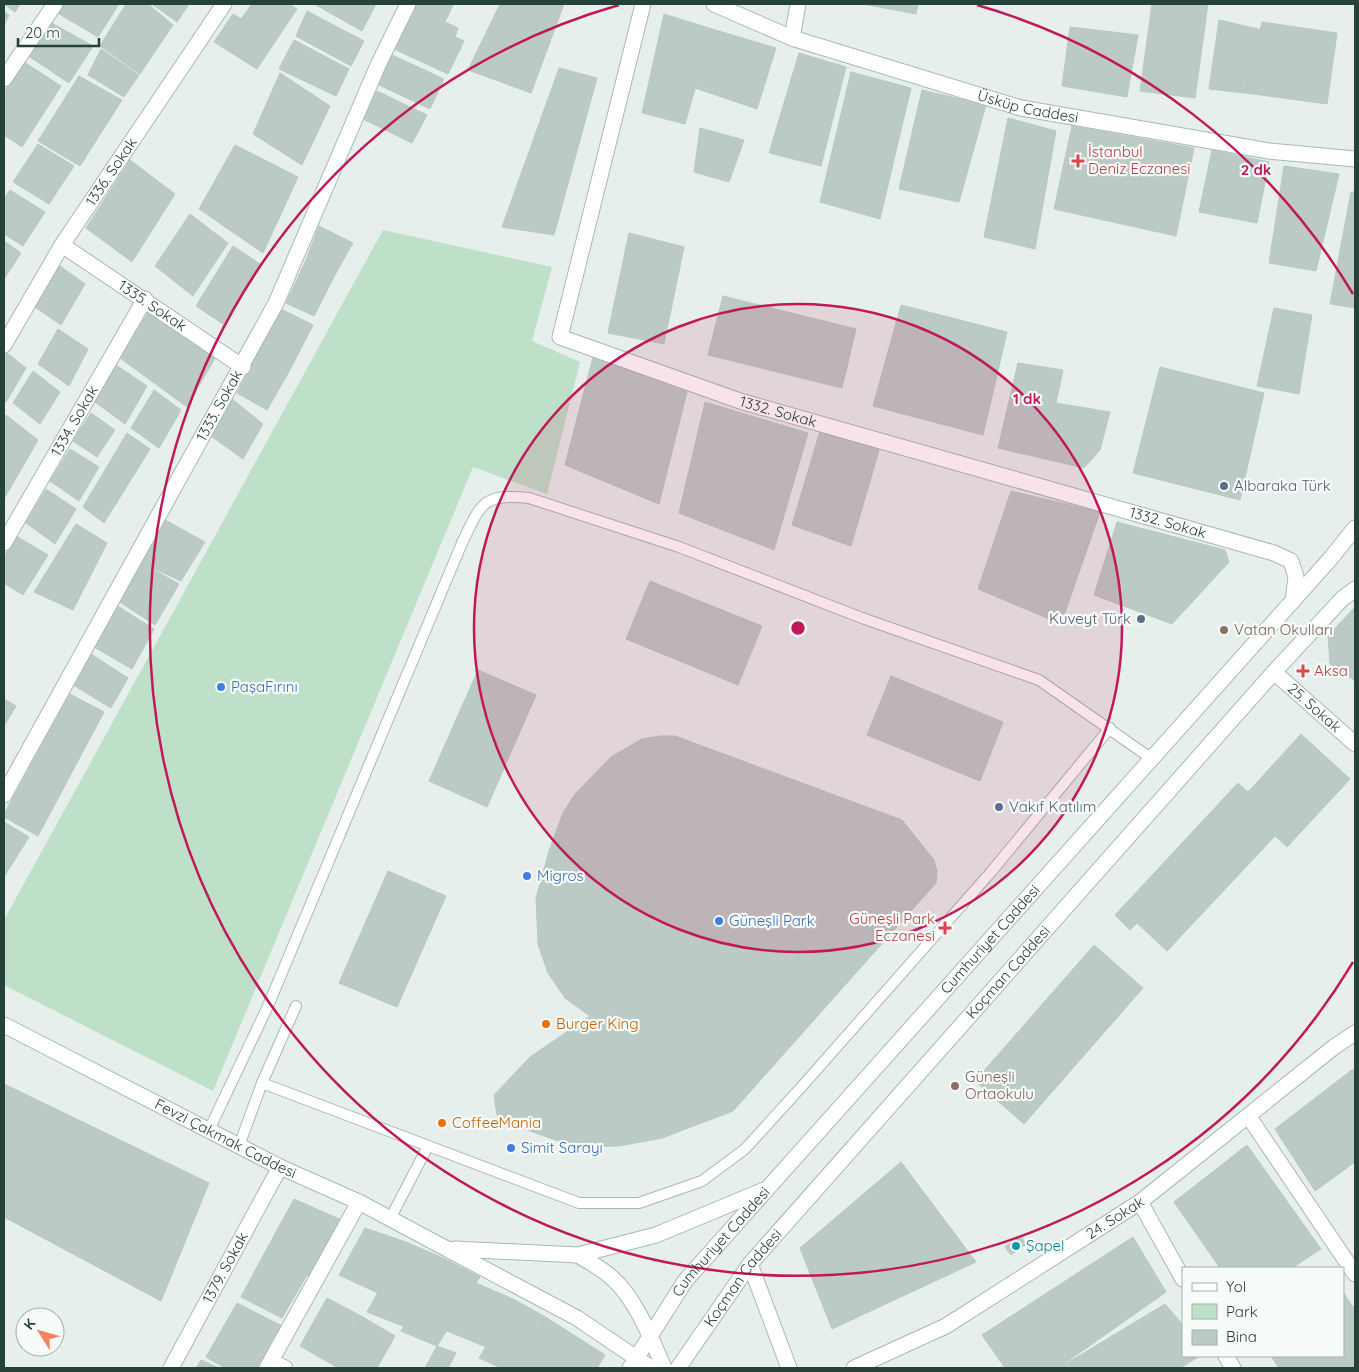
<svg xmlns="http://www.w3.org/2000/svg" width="1359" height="1372" font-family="Quicksand,sans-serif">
<rect width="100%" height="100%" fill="#e6efeb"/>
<!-- green -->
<path fill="#bfe0c8" d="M383,230l169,37 -20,74 48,21 -33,132 -74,-27 -260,624 -209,-106v-65z"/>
<!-- building -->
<g fill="#bbcac4" stroke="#b8c9c2">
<path d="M4,4h16l-5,8z"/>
<path d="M62,4h57l-21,33 -42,-25z"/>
<path d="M126,4h22l25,21 -33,49 -40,-28z"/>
<path d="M152,4h37l-12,18z"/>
<path d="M252,4h37l8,5 -40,60 -43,-27 19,-28 8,5z"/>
<path d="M317,4h59l-14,27 -46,-26z"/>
<path d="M415,4l38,1 -8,17 13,6 -3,9 9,4 -16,33 -54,-25z"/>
<path d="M500,4h64l-33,89 -63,-23z"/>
<path d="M863,4h55l-2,10z"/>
<path d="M1152,4h56l-13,94 -55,-7z"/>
<path d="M307,11l57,30 -13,25 -55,-30z"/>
<path d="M4,12l5,3 -5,10z"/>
<path d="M664,14l48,15 -27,95 -43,-11z"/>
<path d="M1219,20l43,10 -16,63 -37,-4z"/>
<path d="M50,22l43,24 -24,37 -42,-28z"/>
<path d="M1262,22l75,11 -10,71 -81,-11z"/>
<path d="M1070,27l68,8 -11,62 -65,-11z"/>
<path d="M712,29l64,19 -19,61 -62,-21z"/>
<path d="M294,40l55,29 -13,27 -57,-27z"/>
<path d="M101,49l38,26 -15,22 -36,-22z"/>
<path d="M799,53l47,14 -25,99 -52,-13z"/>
<path d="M392,55l52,24 -14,30 -51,-24z"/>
<path d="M24,62l37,24 -39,61 -18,-12v-43z"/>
<path d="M559,68l38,10 -43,157 -52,-8z"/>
<path d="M851,72l60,16 -31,131 -60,-17z"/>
<path d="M280,73l50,33 -28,59 -49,-31z"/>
<path d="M79,76l43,24 -42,66 -42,-25z"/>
<path d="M922,90l64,15 -27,97 -60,-13z"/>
<path d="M377,91l50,24 -15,28 -49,-24z"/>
<path d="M1008,118l48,13 -21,118 -51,-12z"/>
<path d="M1072,126l122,22 -18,88 -122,-27z"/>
<path d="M700,128l44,12 -15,42 -35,-10z"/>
<path d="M38,144l36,22 -25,38 -36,-22z"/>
<path d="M235,145l63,32 -35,76 -64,-44z"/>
<path d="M1212,150l57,12 -12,61 -58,-11z"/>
<path d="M130,160l45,34 -43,68 -46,-34z"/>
<path d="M1284,166l55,8 -23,97 -47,-8z"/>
<path d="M10,190l35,22 -22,34 -19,-12v-35z"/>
<path d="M1351,192h4v116l-25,-4z"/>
<path d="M190,214l38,29 -35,53 -38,-30z"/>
<path d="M319,226l34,17 -17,30 -30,-13z"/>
<path d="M629,233l55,14 -20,97 -56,-11z"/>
<path d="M4,241l17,12 -17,26z"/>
<path d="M233,246l27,18 -37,60 -27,-18z"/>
<path d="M306,260l30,13 -22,43 -28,-13z"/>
<path d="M60,266l25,18 -24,41 -26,-18z"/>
<path d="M723,296l133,33 -14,59 -134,-33z"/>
<path d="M901,305l106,27 -24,103 -110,-29z"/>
<path d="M1274,308l38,7 -13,79 -42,-8z"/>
<path d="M281,309l32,16 -22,43 -31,-19z"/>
<path d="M149,311l66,47 -28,49 -67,-49z"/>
<path d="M58,329l30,20 -19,37 -31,-22z"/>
<path d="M260,349l31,19 -24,42 -30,-17z"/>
<path d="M7,353l19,15 -20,34 -2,-2v-42z"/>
<path d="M593,357l94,35 -28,112 -94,-39z"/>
<path d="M1018,363l45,7 -7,33 54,9 -10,38 -16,18 -86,-20z"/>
<path d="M116,365l31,21 -22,38 -30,-22z"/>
<path d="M1160,367l104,26 -24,107 -107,-27z"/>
<path d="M33,371l27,21 -20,32 -27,-21z"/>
<path d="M154,390l27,20 -22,38 -28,-20z"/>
<path d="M232,399l31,25 -20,35 -32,-23z"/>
<path d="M705,402l103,31 -34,117 -95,-37z"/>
<path d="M91,413l24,17 -18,27 -24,-16z"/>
<path d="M6,415l32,25 -34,59v-80z"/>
<path d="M820,431l60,16 -29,99 -59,-21z"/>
<path d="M127,433l23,16 -46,74 -21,-16z"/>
<path d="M70,449l29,18 -20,34 -29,-20z"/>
<path d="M46,489l30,20 -21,35 -29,-21z"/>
<path d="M1011,491l89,21 -39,112 -83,-35z"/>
<path d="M165,520l40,22 -24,39 -39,-18z"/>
<path d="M1117,522l108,28 4,12 -57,62 -78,-29z"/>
<path d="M76,524l31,19 -34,67 -39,-18z"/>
<path d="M16,536l32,19 -25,40 -19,-12v-26z"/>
<path d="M142,563l37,21 -24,41 -37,-24z"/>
<path d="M650,581l112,45 -24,59 -112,-46z"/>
<path d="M116,605l38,24 -22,40 -38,-22z"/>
<path d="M1355,607v74l-25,-17 -2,-28z"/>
<path d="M91,654l37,24 -17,30 -38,-23z"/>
<path d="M478,670l58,25 -49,112 -58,-26z"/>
<path d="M891,676l112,46 -23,59 -113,-46z"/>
<path d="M70,694l34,18 -66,124 -34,-19v-3z"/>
<path d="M4,699l12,7 -12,20z"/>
<path d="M1301,734l49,45 -63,68 -48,-45z"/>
<path d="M660,736h15l227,84 32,40 3,11 -1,12 -203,228 -71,27 -43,8 -44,1 -59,-21 -19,-11 -3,-20 36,-38 60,-41 -25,-18 -17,-25 -10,-29 -2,-46 13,-47 14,-38 12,-19 36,-37 31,-18z"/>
<path d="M1238,783l10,9 -9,10 36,34 -108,115 -30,-28 -7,7 -15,-15z"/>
<path d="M4,822l25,15 -25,40z"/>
<path d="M388,871l58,25 -49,111 -58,-24z"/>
<path d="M1094,945l49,43 -119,136 -49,-43z"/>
<path d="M1353,1069l2,3v90l-40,29 -40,-62z"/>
<path d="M4,1084l205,99 -48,118 -157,-84z"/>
<path d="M1247,1145l74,104 -29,19h-72l-46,-66z"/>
<path d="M901,1162l75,100 -144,67 -32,-81z"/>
<path d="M294,1199l50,22 -32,57 -48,-24z"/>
<path d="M365,1228l41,14 -28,51 -39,-18z"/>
<path d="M1020,1236l6,8 -15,11 -6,-8z"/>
<path d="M1133,1237l33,55 -108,76h-53l-23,-33z"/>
<path d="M406,1242l37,16 -40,68 -36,-14z"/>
<path d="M264,1254l43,21 -25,43 -41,-21z"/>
<path d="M443,1258l37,19 -43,69 -36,-15z"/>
<path d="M476,1283l39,17 -29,47 -39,-16z"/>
<path d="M1343,1292l12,18v58h-76l-8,-12h72z"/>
<path d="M327,1298l36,19 -28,49 -35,-20z"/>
<path d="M515,1300l32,18 -28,50h-18l-22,-10z"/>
<path d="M237,1303l47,24 -23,41h-36l-19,-11z"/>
<path d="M1165,1304l18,21v31h17l-20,12h-121z"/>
<path d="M363,1317l32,19 -18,32h-38l-4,-2z"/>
<path d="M547,1318l58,37 -8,13h-78z"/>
<path d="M437,1346l19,7 -8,15h-23z"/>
<path d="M201,1360l18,8h-23z"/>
</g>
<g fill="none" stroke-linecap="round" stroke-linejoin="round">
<!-- lane casing -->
<g stroke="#a8b8b2" stroke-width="12">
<g id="lane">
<path d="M262,1083l317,120h60l63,-22 43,-32 60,-66 186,-211 119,-144"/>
<path d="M209,1130l59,-124 194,-463c19,-39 20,-50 67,-45l150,49 183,71 177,62 113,79"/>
<path d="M239,1146l23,-63 34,-77"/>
<path d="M390,1219l38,-73"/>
</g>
</g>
<!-- street casing -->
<g stroke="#a8b8b2" stroke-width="17">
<g id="street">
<path id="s1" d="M643,4l-83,333 180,64 534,152 17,8 5,16 -3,24"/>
<path d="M792,38l6,-34"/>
<path d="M4,79l51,-75"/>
<path id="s2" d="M62,245l181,122"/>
<path id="s3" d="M4,345l58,-100 162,-241"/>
<path id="s4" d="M4,543l141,-244"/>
<path id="s5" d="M1274,672l81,72"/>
<path id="s6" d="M4,795l272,-492 102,-238 30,-61"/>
<path d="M1249,1117l106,157"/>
<path d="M1140,1202l43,77"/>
<path d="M1226,1356l7,12"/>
<path d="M271,1361l14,7"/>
<path id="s7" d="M171,1368l109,-201"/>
<path d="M267,1368l92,-166"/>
<path id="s8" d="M854,1368l92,-42 194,-124 194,-155 21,-14"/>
</g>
</g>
<!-- secondary casing -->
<g stroke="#a4bbb3" stroke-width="17">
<g id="secondary">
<path id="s9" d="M714,4l78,34 229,70 248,43 86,8"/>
<path id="s10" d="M4,1025l276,142 79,35 88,47 130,69 74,50"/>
<path d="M454,1249l124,6 78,-20 108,-45"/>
<path d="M578,1255c11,7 23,13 33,22 24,20 41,63 53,91"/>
<path d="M750,1264l39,104"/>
<path id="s11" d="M630,1368l55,-87 646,-723 24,-30"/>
<path id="s12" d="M678,1368l72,-104 524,-592 68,-73 13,-10"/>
</g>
</g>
<!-- lane -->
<use href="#lane" stroke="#fff" stroke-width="10"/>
<!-- street -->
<use href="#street" stroke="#fff" stroke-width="15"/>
<!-- secondary -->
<use href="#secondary" stroke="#fff" stroke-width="15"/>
</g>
<!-- distance rings -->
<circle cx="798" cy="628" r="324" fill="#c2185b" fill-opacity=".12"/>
<g fill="none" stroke="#c2185b" stroke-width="2.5">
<circle cx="798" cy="628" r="324"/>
<path d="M1353 962A648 648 0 1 1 619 5M977 5A648 648 0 0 1 1353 294"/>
</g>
<!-- markers -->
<g fill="#e0444e" stroke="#f7fbf9" stroke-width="2">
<path d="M1075.5 153.5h5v5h5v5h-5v5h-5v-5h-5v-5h5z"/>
<path d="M1300.5 663.5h5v5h5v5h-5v5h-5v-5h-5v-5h5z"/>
<path d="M942.5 920.5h5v5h5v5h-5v5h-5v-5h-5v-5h5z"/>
</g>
<g fill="#5c6f8a" stroke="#f7fbf9" stroke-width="2">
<circle cx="1224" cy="486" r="5"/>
<circle cx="1141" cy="619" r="5"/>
<circle cx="999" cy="807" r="5"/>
</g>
<g fill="#8d6e63" stroke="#f7fbf9" stroke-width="2">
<circle cx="1224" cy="630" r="5"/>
<circle cx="955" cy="1086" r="5"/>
</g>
<g fill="#3f7fe0" stroke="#f7fbf9" stroke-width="2">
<circle cx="221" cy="687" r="5"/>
<circle cx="527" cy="876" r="5"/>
<circle cx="719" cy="921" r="5"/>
<circle cx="511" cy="1148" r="5"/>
</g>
<g fill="#e8710a" stroke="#f7fbf9" stroke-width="2">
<circle cx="546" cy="1024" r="5"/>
<circle cx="442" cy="1123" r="5"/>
</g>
<circle fill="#0f9aa8" stroke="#f7fbf9" stroke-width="2" cx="1016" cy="1246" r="5"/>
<g text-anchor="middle" stroke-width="4.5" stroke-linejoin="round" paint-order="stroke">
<!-- street labels -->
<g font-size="15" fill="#24423a" stroke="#f7fbf9">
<text dy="5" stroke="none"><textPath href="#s9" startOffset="331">Üsküp Caddesi</textPath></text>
<text dy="5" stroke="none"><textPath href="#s3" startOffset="204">1336. Sokak</textPath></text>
<text dy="5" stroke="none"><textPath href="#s2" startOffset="109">1335. Sokak</textPath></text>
<text dy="5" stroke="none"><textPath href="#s6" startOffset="445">1333. Sokak</textPath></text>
<text dy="5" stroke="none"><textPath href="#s1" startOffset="574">1332. Sokak</textPath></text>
<text dy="5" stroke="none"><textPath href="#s4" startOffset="141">1334. Sokak</textPath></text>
<text dy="5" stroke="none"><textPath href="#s1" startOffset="979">1332. Sokak</textPath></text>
<text dy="5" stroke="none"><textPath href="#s5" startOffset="54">25. Sokak</textPath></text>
<text dy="5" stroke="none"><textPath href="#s11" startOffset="561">Cumhuriyet Caddesi</textPath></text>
<text dy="5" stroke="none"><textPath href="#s12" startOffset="516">Koçman Caddesi</textPath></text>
<text dy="5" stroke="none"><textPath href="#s10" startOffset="249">Fevzi Çakmak Caddesi</textPath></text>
<text dy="5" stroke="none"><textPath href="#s8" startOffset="302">24. Sokak</textPath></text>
<text dy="5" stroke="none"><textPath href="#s11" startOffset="156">Cumhuriyet Caddesi</textPath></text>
<text dy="5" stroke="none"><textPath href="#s7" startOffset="114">1379. Sokak</textPath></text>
<text dy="5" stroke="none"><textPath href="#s12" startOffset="111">Koçman Caddesi</textPath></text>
</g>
<!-- health labels -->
<g font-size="15" fill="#be3a42" stroke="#f7fbf9" text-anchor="start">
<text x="1088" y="157">İstanbul<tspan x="1088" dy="17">Deniz Eczanesi</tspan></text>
<text x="1314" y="676">Aksa</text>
<text x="935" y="924" text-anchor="end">Güneşli Park<tspan x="935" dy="17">Eczanesi</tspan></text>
</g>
<!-- service labels -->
<g font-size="15" fill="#4e5e75" stroke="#f7fbf9" text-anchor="start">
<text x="1234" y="491">Albaraka Türk</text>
<text x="1131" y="624" text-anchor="end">Kuveyt Türk</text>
<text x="1009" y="812">Vakıf Katılım</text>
</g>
<!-- education labels -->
<g font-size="15" fill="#785e54" stroke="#f7fbf9" text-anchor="start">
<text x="1234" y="635">Vatan Okulları</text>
<text x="965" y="1082">Güneşli<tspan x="965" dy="17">Ortaokulu</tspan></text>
</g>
<!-- shop labels -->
<g font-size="15" fill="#366cbe" stroke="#f7fbf9" text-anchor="start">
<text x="231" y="692">PaşaFırını</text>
<text x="537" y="881">Migros</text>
<text x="729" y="926">Güneşli Park</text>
<text x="521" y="1153">Simit Sarayı</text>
</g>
<!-- food labels -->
<g font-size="15" fill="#c56008" stroke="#f7fbf9" text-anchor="start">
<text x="556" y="1029">Burger King</text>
<text x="452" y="1128">CoffeeMania</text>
</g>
<!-- culture labels -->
<g font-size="15" fill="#0d838f" stroke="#f7fbf9" text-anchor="start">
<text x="1026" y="1251">Şapel</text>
</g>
</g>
<circle cx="798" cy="628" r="8" fill="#c2185b" stroke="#f7fbf9" stroke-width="2.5"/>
<g font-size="15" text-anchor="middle" font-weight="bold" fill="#c2185b" stroke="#f7fbf9" stroke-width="4.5" stroke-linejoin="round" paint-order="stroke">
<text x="1256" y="175">2 dk</text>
<text x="1027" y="404">1 dk</text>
</g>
<!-- border -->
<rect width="1359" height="1372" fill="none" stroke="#24423a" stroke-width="10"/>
<!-- legend -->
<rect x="1182" y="1267" width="162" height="90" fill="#f7fbf9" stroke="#a3b1ad"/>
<rect x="1192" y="1283" width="25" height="8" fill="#ffffff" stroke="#a3b1ad"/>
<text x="1226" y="1292" font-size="15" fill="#24423a">Yol</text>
<rect x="1192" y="1304" width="25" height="15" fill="#bfe0c8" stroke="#a3b1ad"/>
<text x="1226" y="1317" font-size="15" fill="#24423a">Park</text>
<rect x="1192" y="1330" width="25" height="15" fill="#bbcac4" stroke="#a3b1ad"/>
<text x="1226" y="1342" font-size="15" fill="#24423a">Bina</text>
<!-- north arrow -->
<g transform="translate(40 1332) rotate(307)"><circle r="24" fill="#f7fbf9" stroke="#a3b1ad"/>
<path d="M0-4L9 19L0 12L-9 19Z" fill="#f4845f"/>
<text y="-8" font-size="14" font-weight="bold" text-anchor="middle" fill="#24423a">K</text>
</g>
<!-- scale -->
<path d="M18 38v8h81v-8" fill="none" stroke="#24423a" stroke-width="2.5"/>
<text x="25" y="38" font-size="15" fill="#24423a" stroke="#f7fbf9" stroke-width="4" paint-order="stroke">20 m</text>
</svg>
